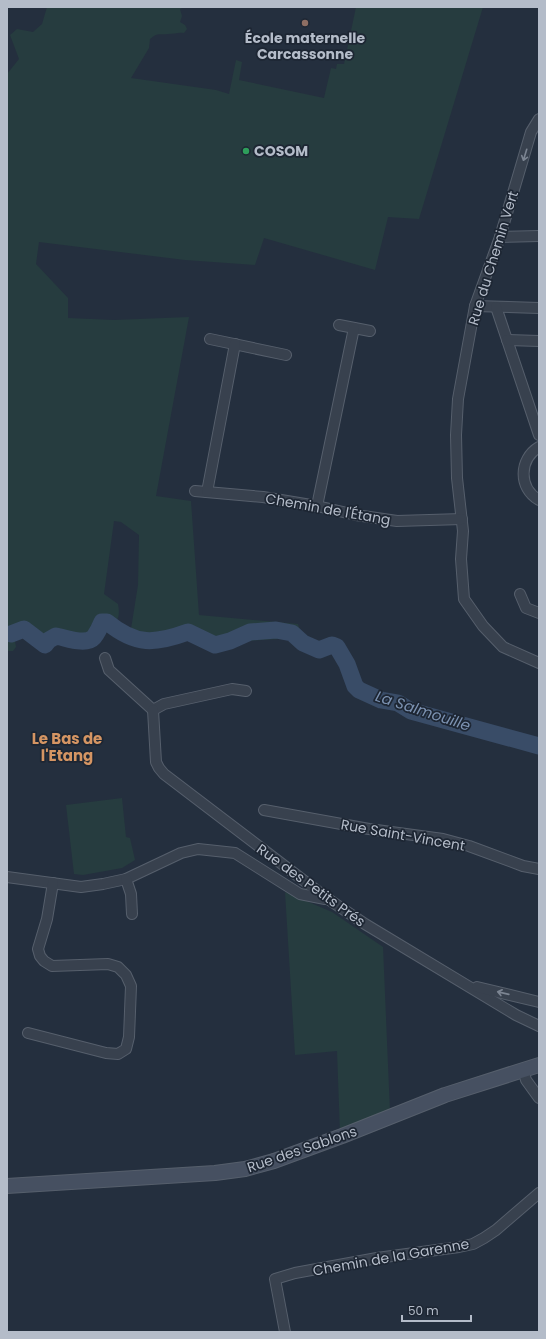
<svg xmlns="http://www.w3.org/2000/svg" width="546" height="1339" font-family="Poppins,sans-serif">
<rect width="100%" height="100%" fill="#242f3e"/>
<!-- green -->
<g fill="#263c3f">
<path d="M47,7h137l-4,2 2,7 -2,6 5,3 2,4 -3,4c-6,-1 -10,1 -16,1 -10,1 -10,-2 -18,5l-1,9 -18,30 85,12 13,4 7,-34 6,2 -3,18 85,18 7,-30 5,1 1,-5h7l12,-57h127l-64,212 -31,-2 -13,53 -111,-32 -9,27 -70,-5 -146,-18 -3,22 32,34v20l46,2 75,-3 -33,179 35,5 8,114 99,9 3,10 -6,4 -65,4 -16,5 -13,-2 -12,-10 -7,-1 -23,13h-8l-10,-4 -11,-8 8,-50 1,-50 -18,-13 -7,-1 -10,73 14,10c2,11 1,16 -7,23l-11,-1 -3,17 -6,3 -35,-7c-17,10 -19,4 -36,-3l-5,5 1,6 -3,4h-6v-577l12,-15 -9,-24 7,-6 16,3 9,-8z"/>
<path d="M122,798l4,39 4,1 5,22 -13,8 -39,7 -9,-1 -8,-69z"/>
<path d="M285,892l47,20 51,35 7,164 -50,22 -3,-82 -42,4z"/>
</g>
<g fill="none" stroke-linecap="round" stroke-linejoin="round">
<!-- river -->
<path stroke="#394c67" stroke-width="17" d="M11,634l13,-5 21,16 4,-5 7,-4c11,2 30,10 38,1 3,-4 6,-10 8,-15h5c29,24 48,22 81,10l27,13 15,-4 20,-9 26,-2 16,3 11,10 16,7 13,-5 5,2 10,17 8,22 4,4 22,10 17,3 13,8 128,35"/>
<!-- street casing -->
<g stroke="#565f6c" stroke-width="12">
<g id="street">
<path d="M539,119l-8,13 -31,105 -25,69 -17,93 -2,36 1,43 6,53 -2,28 3,40 19,27 20,21 36,16"/>
<path d="M500,237l39,-1"/>
<path d="M475,306l64,2"/>
<path d="M496,307l43,128"/>
<path d="M339,325l31,6"/>
<path d="M210,339l76,16"/>
<path d="M507,340l32,1"/>
<path d="M539,447c-20,12 -21,41 0,53"/>
<path d="M195,491l68,6 54,9 39,9 41,6 65,-2"/>
<path d="M207,492l28,-148"/>
<path d="M317,506l37,-178"/>
<path d="M520,594l6,14 13,5"/>
<path d="M105,658l4,12 44,40 11,-6 68,-15 14,2"/>
<path d="M153,710l3,52 3,6 5,6 164,125 37,25 151,91 23,11"/>
<path d="M264,810l105,19 74,10 26,7 54,20 16,3"/>
<path d="M7,877l74,10 22,-3 23,-5 55,-26 17,-4 37,4 65,41 25,5"/>
<path d="M126,879l5,15 1,20"/>
<path d="M477,987l62,15"/>
<path d="M28,1033l78,20 12,1 8,-5 3,-12 2,-51 -5,-11 -8,-8 -10,-3 -56,2 -8,-5 -4,-5 -2,-7 9,-30 6,-36"/>
<path d="M523,1069l3,11 13,18"/>
<path d="M285,1332l-10,-53 20,-6 82,-15 82,-11 14,-3 11,-6 12,-8 43,-37"/>
</g>
</g>
<!-- secondary casing -->
<g stroke="#565f6c" stroke-width="16">
<path id="secondary" d="M7,1186l208,-13 30,-4 29,-8 68,-25 103,-41 94,-30"/>
</g>
<!-- street -->
<use href="#street" stroke="#38414e" stroke-width="10"/>
<!-- secondary -->
<use href="#secondary" stroke="#465061" stroke-width="14"/>
</g>
<!-- one-way arrows -->
<defs><path id="oneway-shaft" d="M-6 0H5M1.5-3L5.5 0L1.5 3" fill="none" stroke-width="1.6" stroke-linecap="round" stroke-linejoin="round"/></defs>
<g stroke="#7c8592">
<use href="#oneway-shaft" transform="translate(525 155) rotate(107)"/>
<use href="#oneway-shaft" transform="translate(503 993) rotate(-167)"/>
</g>
<!-- markers -->
<circle fill="#8d6e63" stroke="#1d2633" stroke-width="1.5" cx="305" cy="23" r="4"/>
<circle fill="#2e9e5b" stroke="#1d2633" stroke-width="1.5" cx="246" cy="151" r="4"/>
<g text-anchor="middle" stroke-width="3.5" stroke-linejoin="round" paint-order="stroke">
<!-- poi labels -->
<g font-size="14" font-weight="bold" fill="#b4bcc9" stroke="#1d2633">
<text x="305" y="43">École maternelle<tspan x="305" dy="16">Carcassonne</tspan></text>
<text x="254" y="156" text-anchor="start">COSOM</text>
</g>
<!-- street labels -->
<g font-size="14" fill="#b4bcc9" stroke="#1d2633">
<text transform="translate(493 258) rotate(-73)" y="5">Rue du Chemin Vert</text>
<text transform="translate(328 509) rotate(10)" y="5">Chemin de l'Étang</text>
<text transform="translate(403 835) rotate(10)" y="5">Rue Saint-Vincent</text>
<text transform="translate(311 885) rotate(36)" y="5">Rue des Petits Prés</text>
<text transform="translate(302 1149) rotate(-19)" y="5">Rue des Sablons</text>
<text transform="translate(391 1257) rotate(-10)" y="5">Chemin de la Garenne</text>
</g>
<!-- water labels -->
<g font-size="15" font-style="italic" fill="#7c92b1" stroke="#1d2633">
<text transform="translate(423 711) rotate(18)" y="5">La Salmouille</text>
</g>
<!-- neighbourhood labels -->
<g font-size="15" font-weight="bold" fill="#d59563" stroke="#1d2633">
<text x="67" y="744">Le Bas de<tspan x="67" dy="17">l'Etang</tspan></text>
</g>
</g>
<!-- border -->
<rect width="546" height="1339" fill="none" stroke="#b4bcc9" stroke-width="16"/>
<!-- scale -->
<path d="M402 1315v6h69v-6" fill="none" stroke="#b4bcc9" stroke-width="2"/>
<text x="408" y="1315" font-size="12" fill="#b4bcc9" stroke="#1d2633" stroke-width="3" paint-order="stroke">50 m</text>
</svg>
